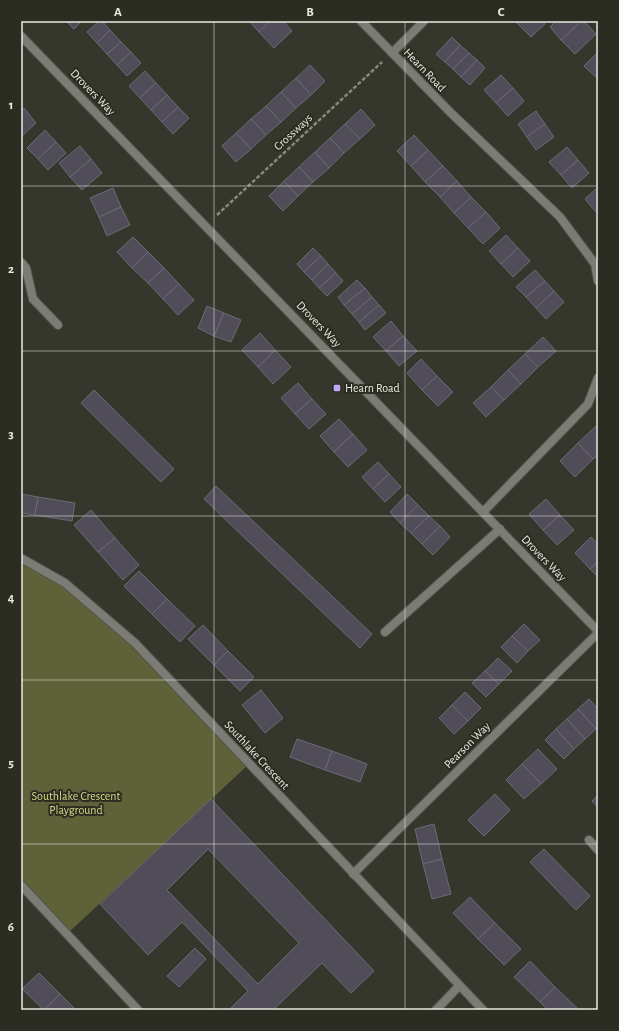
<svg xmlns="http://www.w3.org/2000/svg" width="619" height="1031" font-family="'Alegreya Sans',sans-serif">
<rect width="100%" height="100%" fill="#36372c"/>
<!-- green -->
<path fill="#5f6139" d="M21,558l44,25 70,60 114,121 -182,170 -46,-49z"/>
<!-- building -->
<g fill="#504d59" stroke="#6d6a76" fill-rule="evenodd">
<path d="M66,21h16l-8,8z"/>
<path d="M99,21h3l8,9 -13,13 -10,-11z"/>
<path d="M249,21h21l-11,11z"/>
<path d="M270,21h13l9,10 -18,17 -15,-16z"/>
<path d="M515,21h27l3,3 -14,13z"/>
<path d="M556,21h25l-20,19 -11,-13z"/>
<path d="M581,21h3l12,13 -21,20 -14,-14z"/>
<path d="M110,30l11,12 -14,12 -10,-11z"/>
<path d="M452,37l8,8 -15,17 -9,-8z"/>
<path d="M121,42l10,10 -14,13 -10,-11z"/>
<path d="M460,45l9,8 -16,16 -8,-7z"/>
<path d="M131,52l10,11 -14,13 -10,-11z"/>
<path d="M598,52v27l-14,-13z"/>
<path d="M469,53l8,7 -16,17 -8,-8z"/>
<path d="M477,60l8,8 -15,17 -9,-8z"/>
<path d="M310,65l15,16 -14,14 -15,-17z"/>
<path d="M145,71l11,12 -16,15 -11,-12z"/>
<path d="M501,75l12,13 -17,15 -12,-13z"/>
<path d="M296,78l15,17 -15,13 -15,-16z"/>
<path d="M156,83l11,12 -16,15 -11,-12z"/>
<path d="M513,88l11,13 -16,15 -12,-13z"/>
<path d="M281,92l15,16 -15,14 -15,-16z"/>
<path d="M167,95l11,12 -16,15 -11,-12z"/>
<path d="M266,106l15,16 -15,13 -15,-16z"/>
<path d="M178,107l11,11 -16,16 -11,-12z"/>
<path d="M24,108l12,15 -15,14v-27z"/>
<path d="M361,109l14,16 -15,14 -15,-15z"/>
<path d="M536,111l9,13 -18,13 -9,-13z"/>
<path d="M251,119l15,16 -15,14 -15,-16z"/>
<path d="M345,124l15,15 -16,14 -14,-15z"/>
<path d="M545,124l9,13 -18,13 -9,-13z"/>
<path d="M45,130l11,12 -18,17 -11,-11z"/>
<path d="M236,133l15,16 -15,13 -14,-16z"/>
<path d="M414,135l14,15 -17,16 -14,-15z"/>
<path d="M330,138l14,15 -15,15 -14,-16z"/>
<path d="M56,142l10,11 -18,17 -10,-11z"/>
<path d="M80,146l11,13 -21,18 -11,-14z"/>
<path d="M567,147l11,13 -17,15 -12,-13z"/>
<path d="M428,150l15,16 -18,16 -14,-16z"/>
<path d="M315,152l14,16 -16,14 -14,-15z"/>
<path d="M91,159l11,14 -20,17 -12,-13z"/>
<path d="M578,160l11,13 -17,15 -11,-13z"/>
<path d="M443,166l14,15 -17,16 -15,-15z"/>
<path d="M299,167l14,15 -15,14 -14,-15z"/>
<path d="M284,181l14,15 -15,15 -14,-15z"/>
<path d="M457,181l14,16 -17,16 -14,-16z"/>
<path d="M598,187v23l-2,2 -11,-13z"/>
<path d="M113,188l8,19 -22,10 -9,-19z"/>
<path d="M471,197l15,15 -18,16 -14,-15z"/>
<path d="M121,207l9,18 -23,11 -8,-19z"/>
<path d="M486,212l14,16 -17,16 -15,-16z"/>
<path d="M506,235l12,13 -17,16 -12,-13z"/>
<path d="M133,237l15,15 -16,16 -15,-16z"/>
<path d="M313,248l8,8 -17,16 -7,-8z"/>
<path d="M518,248l12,13 -17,16 -12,-13z"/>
<path d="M148,252l16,16 -16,15 -16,-15z"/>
<path d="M321,256l7,8 -16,16 -8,-8z"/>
<path d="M328,264l8,9 -17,15 -7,-8z"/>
<path d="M164,268l15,16 -16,15 -15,-16z"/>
<path d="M535,270l10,11 -19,16 -10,-10z"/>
<path d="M336,273l7,8 -16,15 -8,-8z"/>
<path d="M357,280l8,8 -21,17 -6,-8z"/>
<path d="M545,281l9,10 -18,17 -10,-11z"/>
<path d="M179,284l15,16 -16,15 -15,-16z"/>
<path d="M365,288l7,9 -20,17 -8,-9z"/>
<path d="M554,291l10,11 -18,17 -10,-11z"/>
<path d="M372,297l7,8 -20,17 -7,-8z"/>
<path d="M379,305l7,8 -21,17 -6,-8z"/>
<path d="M207,306l17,7 -10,23 -16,-8z"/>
<path d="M224,313l17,7 -10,22 -17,-6z"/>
<path d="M391,321l12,15 -17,15 -13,-14z"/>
<path d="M260,333l15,17 -17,17 -16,-17z"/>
<path d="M403,336l14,15 -18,15 -13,-15z"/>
<path d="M543,337l13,14 -18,16 -13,-13z"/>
<path d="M275,350l16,17 -18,17 -15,-17z"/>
<path d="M525,354l13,13 -17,17 -13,-14z"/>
<path d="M421,359l16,17 -15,14 -15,-17z"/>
<path d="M508,370l13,14 -17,16 -13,-13z"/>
<path d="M437,376l16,16 -15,14 -16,-16z"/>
<path d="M298,383l14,16 -17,15 -14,-16z"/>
<path d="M491,387l13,13 -18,17 -13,-14z"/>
<path d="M94,390l80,79 -13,13 -80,-79z"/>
<path d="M312,399l14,15 -17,15 -14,-15z"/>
<path d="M339,419l14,15 -19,18 -14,-16z"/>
<path d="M596,426l2,2v27l-5,4 -15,-16z"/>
<path d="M353,434l14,16 -19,17 -14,-15z"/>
<path d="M578,443l15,16 -18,18 -15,-16z"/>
<path d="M378,462l11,12 -16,15 -11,-12z"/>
<path d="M389,474l12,13 -16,15 -12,-13z"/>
<path d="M216,486l156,148 -12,14 -156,-149z"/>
<path d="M21,494l17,3 -3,18 -14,-2z"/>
<path d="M407,494l11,11 -18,18 -10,-11z"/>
<path d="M38,497l37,6 -3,18 -37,-6z"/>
<path d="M546,499l14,16 -17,15 -14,-16z"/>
<path d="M418,505l11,11 -18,17 -11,-10z"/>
<path d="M91,510l24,28 -17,14 -24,-27z"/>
<path d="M560,515l14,15 -17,15 -14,-15z"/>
<path d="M429,516l11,10 -18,18 -11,-11z"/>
<path d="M440,526l10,11 -17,18 -11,-11z"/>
<path d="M591,537l7,7v17l-8,8 -15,-16z"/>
<path d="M115,538l24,27 -16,15 -25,-28z"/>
<path d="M598,561v16l-8,-8z"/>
<path d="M139,571l28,28 -15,15 -28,-28z"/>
<path d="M167,599l28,27 -15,16 -28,-28z"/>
<path d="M524,624l16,16 -12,11 -16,-15z"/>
<path d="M203,625l25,26 -14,14 -26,-26z"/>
<path d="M512,636l16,15 -11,12 -16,-16z"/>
<path d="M228,651l26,26 -14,14 -26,-26z"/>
<path d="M498,658l14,13 -13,13 -14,-13z"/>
<path d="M485,671l14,13 -13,13 -14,-14z"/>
<path d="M261,690l22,28 -18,15 -23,-28z"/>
<path d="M465,692l16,16 -13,13 -16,-16z"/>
<path d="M589,699l9,10v18l-2,2 -18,-20z"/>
<path d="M452,705l16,16 -14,13 -15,-16z"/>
<path d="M578,709l18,20 -11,10 -18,-20z"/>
<path d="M567,719l18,20 -11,10 -18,-20z"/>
<path d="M556,729l18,20 -10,10 -19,-19z"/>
<path d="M297,739l35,12 -7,19 -35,-13z"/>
<path d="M538,749l19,20 -16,15 -19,-20z"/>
<path d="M332,751l35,13 -7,18 -35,-12z"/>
<path d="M522,764l19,20 -17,15 -18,-19z"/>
<path d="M495,794l15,16 -26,26 -16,-16z"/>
<path d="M598,795v13l-6,-7z"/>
<path d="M211,799l163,172 -23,22 -29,-30 -49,47h-44l19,-19 -66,-69 -34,33 -48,-51zM208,849l91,94 -41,41 -91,-94z"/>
<path d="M434,824l8,35 -19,5 -8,-35z"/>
<path d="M544,849l46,47 -14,14 -46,-48z"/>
<path d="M442,859l9,35 -19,5 -9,-35z"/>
<path d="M470,897l25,26 -17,16 -25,-26z"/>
<path d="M495,923l26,26 -17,16 -26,-26z"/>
<path d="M195,948l11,11 -27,28 -12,-11z"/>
<path d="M530,961l25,26 -15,15 -26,-25z"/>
<path d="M39,973l21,21 -16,16 -22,-21z"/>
<path d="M555,987l24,23h-31l-8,-8z"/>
<path d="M60,994l16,16h-32z"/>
</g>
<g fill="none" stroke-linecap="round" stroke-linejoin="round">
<!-- lane casing -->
<g stroke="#535449" stroke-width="10">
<g id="lane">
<path d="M21,262l5,6 7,31 25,26"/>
<path d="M385,632l115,-103"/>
</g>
</g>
<!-- street casing -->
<g stroke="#535449" stroke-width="10">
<g id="street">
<path d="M361,21l90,92 109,104 35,47 3,17"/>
<path d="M21,36l577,595"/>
<path d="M392,53l32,-32"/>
<path d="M483,512l105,-108 10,-26"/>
<path d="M21,558l44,25 70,60 348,367"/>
<path d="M589,840l9,10"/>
<path d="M353,874l245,-241"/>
<path d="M21,885l117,125"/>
<path d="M436,1010l23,-24"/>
</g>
</g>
<!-- path -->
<path stroke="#87887e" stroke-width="2.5" stroke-dasharray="4 2" stroke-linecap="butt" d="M217,215l165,-153"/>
<!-- lane -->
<use href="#lane" stroke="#7c7c77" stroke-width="8"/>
<!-- street -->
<use href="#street" stroke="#7c7c77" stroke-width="8"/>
</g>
<!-- grid -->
<path fill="none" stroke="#e9eae2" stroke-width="1" stroke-opacity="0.55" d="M214,21v989M405,21v989M21,186h577M21,351h577M21,516h577M21,680h577M21,844h577"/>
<!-- markers -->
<rect fill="#bfa9f4" stroke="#2c2d22" stroke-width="1.5" x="333" y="384" width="8" height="8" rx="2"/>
<g text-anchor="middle" stroke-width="4" stroke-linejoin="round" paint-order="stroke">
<!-- street labels -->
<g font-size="12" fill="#e9eae2" stroke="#2c2d22">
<text transform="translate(425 70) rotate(46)" y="4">Hearn Road</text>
<text transform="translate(93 92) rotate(46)" y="4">Drovers Way</text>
<text transform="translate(293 132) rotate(-43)" y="4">Crossways</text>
<text transform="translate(319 324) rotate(46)" y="4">Drovers Way</text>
<text transform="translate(544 558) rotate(46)" y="4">Drovers Way</text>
<text transform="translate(467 745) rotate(-45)" y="4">Pearson Way</text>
<text transform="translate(257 755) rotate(47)" y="4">Southlake Crescent</text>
</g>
<!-- poi labels -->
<g font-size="12" fill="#e9eae2" stroke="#2c2d22" text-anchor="start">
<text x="345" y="392">Hearn Road</text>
</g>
<!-- park labels -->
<g font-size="12" fill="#d7da86" stroke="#2c2d22">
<text x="76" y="800">Southlake Crescent<tspan x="76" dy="14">Playground</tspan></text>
</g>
</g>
<!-- border -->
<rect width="619" height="1031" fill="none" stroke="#2c2d22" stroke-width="44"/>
<rect x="22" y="22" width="575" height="987" fill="none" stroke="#e9eae2" stroke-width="1.5"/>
<g font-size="13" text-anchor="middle" font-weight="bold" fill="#e9eae2">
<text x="118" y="16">A</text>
<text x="310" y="16">B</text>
<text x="501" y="16">C</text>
<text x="11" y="109">1</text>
<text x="11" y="273">2</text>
<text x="11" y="438">3</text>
<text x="11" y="602">4</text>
<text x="11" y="767">5</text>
<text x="11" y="931">6</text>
</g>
</svg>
